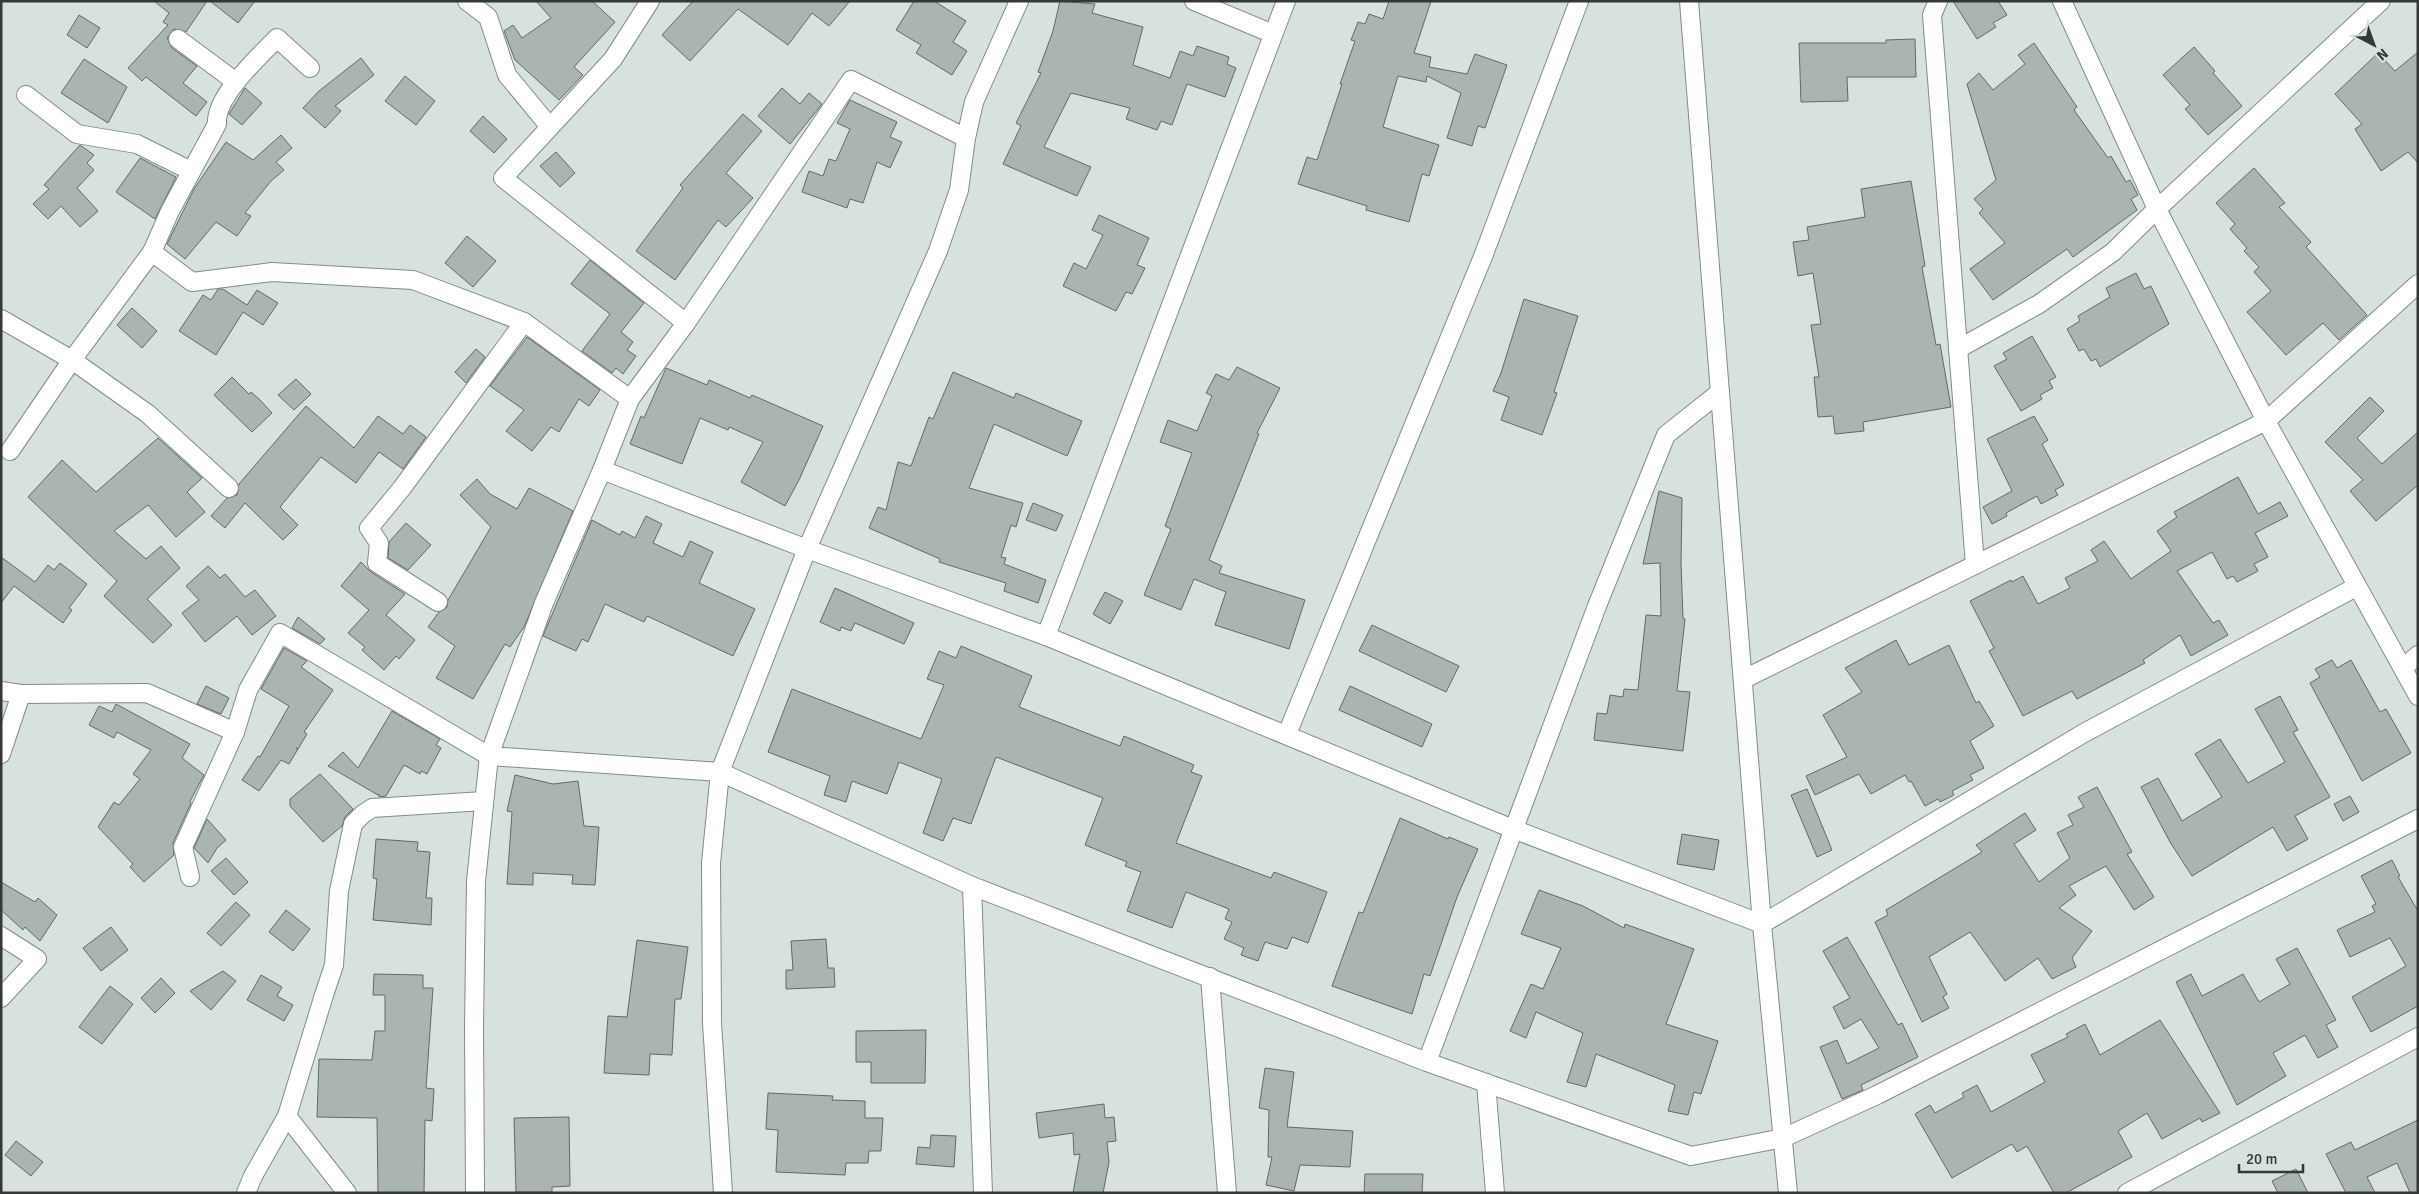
<svg xmlns="http://www.w3.org/2000/svg" width="2419" height="1194" font-family="Signika,sans-serif">
<rect width="100%" height="100%" fill="#d7e1e0"/>
<!-- building -->
<g fill="#aab4b3" stroke="#616a69">
<path d="M154,1h53l-21,31 -12,-3 -7,9 5,10 25,18 -14,17 24,19 -11,14 -50,-39 -4,4 -14,-13 40,-43 -5,-3 6,-9z"/>
<path d="M210,1h45l-17,22z"/>
<path d="M536,1h56l23,21 -41,45 9,8 -24,25 -44,-40 -11,-29 9,-6 9,13 29,-20z"/>
<path d="M693,1h157l-21,25 -17,-13 -24,32 -50,-36 -48,52 -28,-26z"/>
<path d="M914,1h20l32,20 -13,21 14,9 -15,24 -36,-22 5,-8 -25,-15z"/>
<path d="M1060,1l35,3 -3,9 51,14 -10,38 37,13 10,-27 13,5 4,-10 32,11 -2,7 9,4 -11,29 -38,-13 -15,41 -11,-4 -4,9 -31,-11 4,-11 -59,-15 -27,54 47,20 -14,29 -74,-32 18,-38 -5,-3 25,-50 -3,-1 15,-41z"/>
<path d="M1389,1h42l-17,52 17,4 -2,10 38,7 8,-20 32,11 -22,63 -7,-2 -6,20 -25,-8 14,-45 -34,-17 -1,6 -28,-6 -15,51 56,18 -10,31 -7,-2 -13,48 -43,-12 1,-4 -69,-22 9,-27 10,3 25,-76h-2l15,-43 -4,-1 7,-18 7,2 4,-10 14,5z"/>
<path d="M1953,1h45l9,14 -14,8 3,4 -19,12z"/>
<path d="M79,15l21,13 -13,20 -20,-13z"/>
<path d="M1915,39l1,38h-69l1,24 -47,1 -2,-59h87v-3z"/>
<path d="M2034,43l43,64 -3,3 34,48 3,-2 15,26 4,-2 8,15 -7,4 6,11 -64,47 -6,-8 -74,51 -23,-31 35,-26 -26,-30 4,-4 -9,-10 22,-19 -29,-96 12,-11 14,17 32,-26 -7,-9z"/>
<path d="M2194,47l21,24 -2,2 29,33 -34,29 -23,-26 5,-4 -27,-30z"/>
<path d="M2418,52v111l-10,-11 -27,19 -26,-42 7,-5 -27,-30 43,-41 17,18z"/>
<path d="M361,58l13,17 -39,31 6,5 -16,17 -22,-20 16,-17z"/>
<path d="M84,59l43,28 -19,36 -47,-30z"/>
<path d="M405,76l30,25 -19,24 -31,-24z"/>
<path d="M245,88l17,15 -20,22 -13,-11z"/>
<path d="M782,88l18,16 9,-11 13,11 -32,40 -32,-28z"/>
<path d="M850,100l47,22 -7,15 12,5 -12,26 -13,-6 -14,41 -13,-4 -3,9 -45,-16 7,-21 14,5 6,-17 7,2 14,-32 -13,-6z"/>
<path d="M743,114l19,17 -36,42 27,25 -27,29 -8,-7 -43,60 -39,-29 47,-63 -3,-3z"/>
<path d="M483,116l24,23 -13,14 -24,-22z"/>
<path d="M281,135l11,13 -16,14 8,8 -13,11 -26,32 6,3 -14,20 -21,-14 -31,37 -18,-15 27,-55 32,-47 27,18z"/>
<path d="M80,145l14,10 -7,8 7,7 -17,18 21,23 -18,16 -19,-21 -13,13 -15,-15 16,-15 -5,-4z"/>
<path d="M556,152l19,21 -15,14 -20,-21z"/>
<path d="M140,158l36,19 -21,42 -39,-27z"/>
<path d="M2254,168l31,35 -6,4 32,35 -5,5 61,68 -28,25 -16,-17 -37,32 -39,-43 24,-21 -17,-19 5,-5 -15,-16 3,-3 -17,-19 5,-5 -19,-21z"/>
<path d="M1911,181l14,85 -3,1 14,78 4,-1 11,63 -88,15 1,9 -29,3 -2,-18 -15,1 -4,-40h5l-8,-52 10,-1 -8,-51 -15,3 -5,-34 16,-2 -2,-13 58,-10 -4,-28z"/>
<path d="M1099,215l50,23 -12,27 8,3 -13,26 -6,-2 -10,19 -53,-25 11,-23 12,6 17,-34 -11,-5z"/>
<path d="M467,236l29,25 -23,26 -28,-24z"/>
<path d="M590,260l54,43 -23,29 12,10 -6,8 9,6 -13,18 -7,-6 -4,5 -30,-22 28,-37 -39,-30z"/>
<path d="M2136,273l8,16 7,-3 18,38 -69,43 -4,-8 -5,2 -7,-12 -5,2 -12,-22 13,-8 -2,-5 32,-19 -4,-9z"/>
<path d="M218,289h5l24,16 10,-15 21,13 -15,22 -20,-13 -27,43 -37,-24 24,-36 8,5z"/>
<path d="M1524,299l54,17 -24,76 3,1 -15,42 -41,-15 8,-23 -16,-6 8,-18z"/>
<path d="M132,308l25,23 -15,17 -25,-23z"/>
<path d="M2032,336l24,41 -7,4 4,7 -13,7 2,4 -21,12 -27,-45 13,-7 -4,-6z"/>
<path d="M527,337l73,53 -11,16 -10,-7 -20,33 -8,-5 -19,24 -26,-20 18,-21 -34,-24z"/>
<path d="M476,349l9,8 -19,26 -11,-11z"/>
<path d="M1237,367l43,21 -23,45 2,1 -50,126 13,6 -3,7 86,27 -16,49 -74,-24 11,-33 -32,-13 -13,31 -37,-15 27,-66 -6,-3 27,-73 -32,-11 8,-22 29,11 15,-35 -6,-3 10,-19 13,6z"/>
<path d="M666,368l41,17 2,-5 41,18 2,-3 71,31 -24,54 -14,26 -44,-24 22,-40 -34,-15 -1,3 -28,-12 -18,46 -52,-20 11,-28 3,2z"/>
<path d="M953,372l61,26 2,-5 66,28 -15,35 -73,-32 -25,64 54,15 -7,24 -5,-2 -10,32 5,1 -2,6 42,16 -8,23 -34,-12 2,-8 -67,-21 1,-3 -71,-31 9,-21 8,3 12,-48 13,4 18,-49 4,2z"/>
<path d="M232,377l17,17 2,-2 9,8 12,13 -20,19 -38,-37z"/>
<path d="M296,379l15,15 -17,16 -16,-15z"/>
<path d="M2370,397l14,14 -27,27 25,26 36,-32v53l-42,36 -26,-30 13,-11 -38,-38z"/>
<path d="M306,406l48,42 24,-32 25,18 7,-9 16,12 -23,32 -24,-17 -23,31 -35,-26 -41,50 18,18 -15,15 -38,-37 -20,25 -14,-12 16,-18 10,-3 2,-11z"/>
<path d="M2034,416l14,24 -6,4 22,41 -9,5 3,5 -17,9 -4,-8 -31,17 1,3 -15,8 -9,-17 29,-16 -25,-52z"/>
<path d="M158,438l44,40 -15,14 18,20 -29,25 -28,-32 -34,26 32,28 15,-13 19,22 -33,31 25,26 -19,18 -49,-47 13,-15 -89,-84 34,-37 34,32z"/>
<path d="M2238,477l20,37 22,-12 8,14 -33,17 13,24 -14,7 4,7 -21,11 -4,-6 -6,3 -15,-27 -35,19 36,52 6,-3 9,15 -37,21 -11,-21 -37,25 2,3 -68,36 -5,-8 -49,25 -34,-65 5,-3 -24,-47 41,-21 1,2 11,-6 15,28 32,-16 -5,-10 33,-17 -7,-11 13,-9 27,38 40,-28 -14,-20 20,-14 -3,-5z"/>
<path d="M477,479l13,15 27,15 12,-21 44,23 -49,116 -14,20 -5,-3 -32,55 -37,-21 19,-32 -27,-19 11,-15 8,-5 1,-7 43,-73 -31,-32z"/>
<path d="M1659,491l23,7 -1,66 2,54 2,1 -8,72 13,1 -7,59 -89,-11 3,-27 10,1 3,-19 13,2 1,-8 14,1 8,-75 15,1 -1,-53 -17,1z"/>
<path d="M1033,503l30,12 -7,16 -30,-11z"/>
<path d="M646,516l16,8 -9,19 30,14 7,-16 23,11 -14,31 56,26 -22,47 -86,-40 -3,6 -39,-18 -17,38 -6,-3 -6,12 -33,-15 49,-116 28,15 2,-4 13,7z"/>
<path d="M406,523l25,22 -23,25 -20,-12 1,-16z"/>
<path d="M1,557l34,25 13,-17 6,5 6,-7 27,21 -18,24 3,2 -9,13 -49,-37 -13,17z"/>
<path d="M361,562l10,10 34,22 -19,21 29,25 -16,19 -3,-3 -12,14 -22,-20 3,-3 -17,-14 21,-23 -28,-24z"/>
<path d="M208,566l12,12 5,-4 20,23 10,-7 21,26 -24,19 -15,-19 -32,26 -23,-29 17,-13 -13,-14z"/>
<path d="M835,588l79,35 -10,21 -49,-21 -4,8 -10,-4 -1,4 -20,-9z"/>
<path d="M1105,592l18,9 -13,23 -17,-10z"/>
<path d="M298,617l27,22 -5,5 -28,-16z"/>
<path d="M1372,625l87,41 -13,26 -87,-41z"/>
<path d="M1896,640l13,25 40,-20 27,58 3,-2 15,25 -24,15 14,27 -14,7 3,5 -21,11 2,4 -14,7 -2,-3 -13,7 -14,-25 -2,1 -4,-7 -34,19 -12,-20 -44,21 -9,-19 41,-19 -24,-42 39,-23 -17,-24z"/>
<path d="M961,646l71,30 -13,31 101,39 4,-10 70,29 -3,7 11,4 -26,67 95,35 3,-6 53,20 -19,51 -16,-6 -5,12 -22,-7 -7,19 -17,-6 3,-7 -20,-9 8,-17 -7,-3 4,-10 -43,-17 -14,36 -45,-17 14,-39 -16,-6 2,-4 -42,-17 18,-47 -107,-41 -25,67 -18,-6 -10,23 -20,-8 19,-54 -43,-17 -12,32 -35,-13 -6,21 -22,-7 6,-19 -62,-24 24,-63 129,50 23,-54 -17,-6 12,-28 17,7z"/>
<path d="M284,648l23,13 -6,6 32,23 -29,42 3,2 -9,15 -2,-1 2,1 -9,15 -8,-4 -22,31 -17,-11 16,-24 2,1 29,-51 -28,-17z"/>
<path d="M2332,660l5,8 14,-8 29,52 6,-3 25,44 -49,28 -52,-98 10,-6 -5,-8z"/>
<path d="M206,686l23,12 -8,16 -24,-10z"/>
<path d="M1350,686l82,38 -10,23 -83,-37z"/>
<path d="M2280,696l18,34 -5,2 37,65 -35,19 13,23 -21,12 -14,-24 -81,49 -22,-34 -29,-55 17,-9 24,43 40,-24 -27,-43 25,-15 28,44 37,-21 -30,-53z"/>
<path d="M116,704l74,40 -8,14 22,17 -14,26 1,2 -18,40 1,12 -30,27 -14,-15 3,-3 -35,-37 16,-25 5,3 21,-26 -7,-5 18,-24 -34,-18 -3,6 -25,-13 10,-19 13,6z"/>
<path d="M392,711l48,28 -4,6 5,3 -14,26 -6,-3 -1,3 -16,-9 -18,31 -7,1v-3l-1,1 -50,-29 15,-14 15,16z"/>
<path d="M320,774l33,35 -8,8 -3,9 -19,16 -33,-36v-7z"/>
<path d="M515,775l38,9 25,-3 6,45 15,1 -4,58 -23,-1 1,-9 -40,-2v12l-26,-1 5,-72 -5,-1z"/>
<path d="M2097,787l35,65 -5,2 27,43 -20,13 -28,-44 -37,20 7,9 -17,13 33,23 -20,27 4,9 -24,12 -14,-21 -33,23 -35,-49 -41,25 18,37 -4,3 6,11 -27,14 -47,-100 13,-7 -2,-5 96,-58 -6,-7 49,-32 11,17 -22,14 25,38 31,-24 -13,-25 16,-8 -5,-10 16,-8 -6,-10z"/>
<path d="M1807,789l25,61 -15,7 -26,-62z"/>
<path d="M2350,796l9,16 -16,9 -9,-17z"/>
<path d="M1400,818l48,21 1,-2 29,12 -21,48 -27,79 -6,-2 -12,40 -80,-28 27,-74 4,1z"/>
<path d="M207,819l19,21 -9,8 -9,15 -14,-15z"/>
<path d="M1682,834l37,6 -5,30 -37,-6z"/>
<path d="M376,839l42,3 -1,9 13,1 -4,46h6l-1,27 -58,-5 4,-41 -4,-1z"/>
<path d="M226,858l22,24 -14,13 -23,-24z"/>
<path d="M2392,860l8,16 -2,1 20,34v95l-47,26 -19,-35 54,-31 -16,-28 -40,19 -13,-27 38,-18 -3,-6 4,-2 -15,-28z"/>
<path d="M1,882l34,20 3,-4 19,17 -17,26 -15,-14 -2,3 -22,-20z"/>
<path d="M1539,890l44,16 41,22 1,-4 69,25 -28,75 52,17 -17,53 -7,-2 -6,23 -20,-4 7,-26 -79,-31 -10,33 -19,-5 16,-49 -47,-21 -10,26 -16,-7 21,-47 12,5 18,-41 -40,-14z"/>
<path d="M236,902l14,13 -29,31 -14,-13z"/>
<path d="M286,910l24,19 -17,22 -24,-19z"/>
<path d="M111,927l17,23 -27,21 -18,-23z"/>
<path d="M1847,937l51,88 4,-2 16,34 -57,28 2,5 -21,9 -22,-52 17,-7 10,24 32,-16 -18,-29 -17,10 -11,-22 17,-9 -27,-47z"/>
<path d="M826,939l2,29h6l1,19 -49,2v-19h7l-2,-29z"/>
<path d="M637,940l51,7 -7,52h-6l-3,56 -22,-1 -1,21 -45,-2 4,-57 19,1z"/>
<path d="M2297,948l39,72 -10,5 12,22 -20,11 -13,-23 -32,18 13,23 -49,29 -61,-123 15,-8 11,22 41,-22 16,28 31,-18 -14,-25z"/>
<path d="M223,971l13,10 -25,29 -21,-19z"/>
<path d="M374,974l49,1v13h10l-7,100 8,1 -2,32 -7,-1 -1,73h-46l-1,-75 -60,-1 2,-58 53,1 3,-29h10v-36h-12z"/>
<path d="M261,975l21,12 -5,9 16,9 -9,16 -37,-21z"/>
<path d="M161,978l14,15 -20,20 -14,-15z"/>
<path d="M110,986l23,18 -31,40 -23,-17z"/>
<path d="M2160,1020l60,93 -18,9 -2,-4 -38,21 -15,-26 -29,18 14,26 -66,36h-12l-27,-47 -10,6 -5,-8 -60,34 -37,-64 15,-9 5,8 29,-16 -2,-4 15,-8 14,27 54,-30 -14,-27 37,-18 -2,-3 19,-10 15,31z"/>
<path d="M926,1030l-1,53h-54v-21h-15v-31z"/>
<path d="M1265,1068l29,4 -7,55 66,4 -3,36 -50,-2 -6,26 -28,-6 6,-28h-4l1,-47 -10,-2z"/>
<path d="M768,1093l65,3 -1,4 33,1v17h18l-2,33h-12l-1,12h-22l-1,12 -69,-3 2,-42 -12,-1z"/>
<path d="M1104,1104l1,14 9,-1 2,24 -9,1 2,20 -6,31h-30l7,-39 -6,1 -1,-22 -34,5 -3,-25z"/>
<path d="M569,1117l1,69 -18,1v5h-36l-2,-74z"/>
<path d="M2418,1120v73h-8l-13,-30 -30,14 8,16h-29l-20,-39 25,-12 4,8z"/>
<path d="M931,1135l25,1 -2,31 -38,-3 2,-17 12,1z"/>
<path d="M16,1141l27,21 -12,14 -26,-21z"/>
<path d="M2296,1169l12,24h-30l-6,-12z"/>
<path d="M1365,1174h58l-1,19h-58z"/>
</g>
<g fill="none" stroke-linecap="round" stroke-linejoin="round">
<!-- minor casing -->
<g stroke="#828b8a" stroke-width="20">
<g id="minor">
<path d="M467,1l21,16 19,58 43,52"/>
<path d="M650,1l-37,58 -110,119 183,145 -56,76 -28,71 205,79 239,87 467,193 249,95 322,-191 272,-146"/>
<path d="M1194,1l79,33"/>
<path d="M1689,1l73,923 26,269"/>
<path d="M1938,1l-6,14 43,550"/>
<path d="M2062,1l95,208 109,212 152,275"/>
<path d="M178,39l58,43"/>
<path d="M26,95l51,39 60,10 54,27"/>
<path d="M152,252l40,30 80,-10 141,8 111,42 106,77"/>
<path d="M1,319l71,41 76,54 81,74"/>
<path d="M686,323l165,-243 115,58"/>
<path d="M1958,349l81,-45 74,-52 44,-43 224,-208"/>
<path d="M10,451l62,-91 80,-108 18,-41 47,-87c-2,-28 42,-67 60,-86l33,30"/>
<path d="M438,602l-61,-39 2,-20 -10,-15 33,-40 122,-166"/>
<path d="M1046,636l240,-635"/>
<path d="M2403,668l15,-13"/>
<path d="M1744,679l522,-258 152,-137"/>
<path d="M1,691l20,3 126,-1 88,39 13,-42 32,-57 209,123 231,16 252,114 455,176 264,94 92,-18 94,-43 541,-276"/>
<path d="M1287,734l197,-480 95,-253"/>
<path d="M1,754l20,-60"/>
<path d="M190,877l-7,-30 52,-115"/>
<path d="M972,886l11,307"/>
<path d="M1,936l36,23 -36,39"/>
<path d="M1210,977l17,216"/>
<path d="M1427,1062l170,-456 69,-171 54,-43"/>
<path d="M1486,1083l9,110"/>
<path d="M287,1116l60,77"/>
<path d="M246,1193l7,-17 34,-60 37,-121 10,-30 5,-74 14,-67 10,-10 9,-6 112,-7"/>
<path d="M475,1193l-1,-165 2,-147 13,-125 55,-153 58,-133"/>
<path d="M723,1193l-11,-170 -1,-160 9,-91 87,-223 131,-298 21,-61 7,-52 8,-36 45,-101"/>
<path d="M2127,1193l291,-156"/>
</g>
</g>
<!-- minor -->
<use href="#minor" stroke="#fff" stroke-width="18"/>
</g>
<!-- border -->
<rect width="2419" height="1194" fill="none" stroke="#343838" stroke-width="5"/>
<!-- north arrow -->
<g transform="translate(2374 45) rotate(139)" stroke="#d7e1e0" stroke-width="4" paint-order="stroke">
<path d="M0-4L9 19L0 12L-9 19Z" fill="#343838"/>
<text y="-8" font-size="14" font-weight="bold" text-anchor="middle" fill="#343838">N</text>
</g>
<!-- scale -->
<path d="M2239 1164v8h64v-8" fill="none" stroke="#343838" stroke-width="2.5"/>
<text x="2246" y="1164" font-size="15" fill="#343838" stroke="#d7e1e0" stroke-width="4" paint-order="stroke">20 m</text>
</svg>
